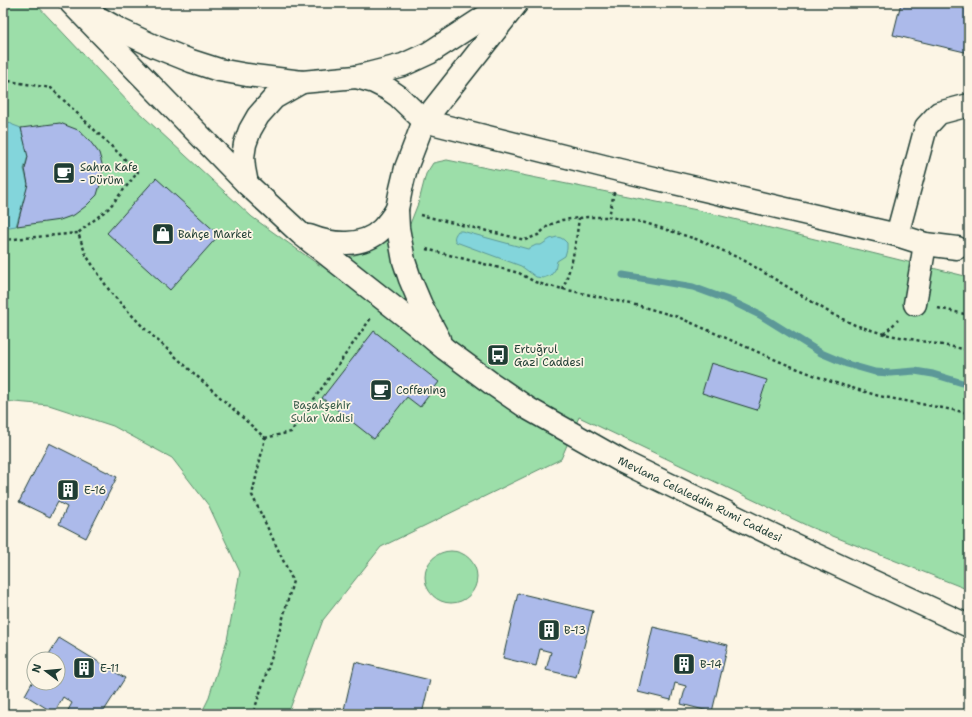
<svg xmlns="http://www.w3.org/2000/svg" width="972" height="717" font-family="'Shantell Sans',sans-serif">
<rect width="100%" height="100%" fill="#fcf5e5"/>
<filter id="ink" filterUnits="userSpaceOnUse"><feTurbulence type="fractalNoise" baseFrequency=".025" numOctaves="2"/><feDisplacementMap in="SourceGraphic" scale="8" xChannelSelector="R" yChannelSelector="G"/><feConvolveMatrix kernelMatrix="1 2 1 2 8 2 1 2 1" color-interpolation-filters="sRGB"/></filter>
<g filter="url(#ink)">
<!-- green -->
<g fill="#9cdea9" stroke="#5e8e6e">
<path d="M3,3h32l96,102 121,112 67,48 43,-12 20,-9 28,-20 9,-23 7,-27 7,-11 14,-3 250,50 272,67v313l-159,-63 -231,-110 -18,42 -180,88 -58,73 -35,94h-87l7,-14 19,-60 13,-68 -31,-66 -37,-48 -59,-32 -64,-21 -46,-4z"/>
<circle cx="451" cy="577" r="26"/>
</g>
<!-- water -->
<g fill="#83d5db" stroke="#5b9898">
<path d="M3,118l10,7 8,3 7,28 -4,13 4,16 -12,41 -13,2z"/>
<path d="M458,231h4l66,18 8,-4h5l9,-6 7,-2 4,1 3,2 3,3v6l-2,7 -8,5 -2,9 -4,5 -8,3 -7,-1 -15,-11 -65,-24c-3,-4 -1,-7 2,-11z"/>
</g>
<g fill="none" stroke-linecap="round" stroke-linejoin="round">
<!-- stream -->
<path stroke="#5b9898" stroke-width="7" d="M623,275l70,12 38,14 29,14 61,38 26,11 28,8 15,1 25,-2 18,3 36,11"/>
</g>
<!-- building -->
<g fill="#acbaea" stroke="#1f3d34">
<path d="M901,3h68v50l-76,-18z"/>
<path d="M60,123l18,7 11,10 10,13 3,11v14l-5,17 -11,11 -12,9 -14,5 -43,6 11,-42 -3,-15 3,-12 -7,-29z"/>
<path d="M156,178l63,57 -49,55 -63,-57z"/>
<path d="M374,331l65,51 -19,25 -13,-10 -33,42 -52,-41z"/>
<path d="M711,363l56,17 -10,30 -55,-17z"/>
<path d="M49,443l68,34 -31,61 -27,-14 8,-17 -9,-5 -8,15 -31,-15z"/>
<path d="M518,593l75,18 -17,66 -30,-7 5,-18 -11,-3 -4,17 -33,-8z"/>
<path d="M653,627l75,18 -16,67 -31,-8 5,-18 -11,-3 -4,17 -33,-8z"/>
<path d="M59,638l66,40 -23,36h-36l6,-11 -9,-6 -9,16 -29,-18 9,-16v4h24v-24h-12z"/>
<path d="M355,662l75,18 -8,34h-79z"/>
</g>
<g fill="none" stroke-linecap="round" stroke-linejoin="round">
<!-- minor casing -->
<g stroke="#1f3d34" stroke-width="25">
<g id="minor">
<path d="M71,3l176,181 54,50 114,90 30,25 46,34 38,26 92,52 154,75 194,90"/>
<path d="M90,13l30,17 36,17 35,14 28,9 28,5 55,7 54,-5 47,-12 26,-12 77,-50"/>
<path d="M356,77l18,5 14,7 10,7 26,25 195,49 278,65 28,9 32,4"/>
<path d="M247,184l-3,-16 -1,-11 2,-13 5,-14 8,-14 16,-18 28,-16"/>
<path d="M897,235l29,-108 13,-14 30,-8"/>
<path d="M309,236c23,9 54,12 73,-7 6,-6 11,-13 15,-20"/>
<path d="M915,304l10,-60"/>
<path d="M439,339l-18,-34 -11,-26 -6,-18 -6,-33 -1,-19 4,-20 5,-21 18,-47 93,-118"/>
</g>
</g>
<!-- path -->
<g stroke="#1f3d34" stroke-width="2.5" stroke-dasharray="3 3" stroke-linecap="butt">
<path d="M3,83l5,-2 43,7 87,84 -29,36 -31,25"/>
<path d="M614,192l-5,25 33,5 60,19 43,20 87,53 23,11 29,9 85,16"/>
<path d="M420,215l105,25 13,-5 11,-10 13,-5 26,-3h21"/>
<path d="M3,240l75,-7 8,22 25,38 33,35 121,110 -13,57 41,86 -17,63 -23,70"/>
<path d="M426,249l93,24 16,9 10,3 95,21 38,11 105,46 46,18 50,15 90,17"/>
<path d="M563,290l9,-29 4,-20 3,-23"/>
<path d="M938,308l31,7"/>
<path d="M884,334l14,-14"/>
<path d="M265,438l26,-6 80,-114"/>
</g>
<!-- minor -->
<use href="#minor" stroke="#fcf5e5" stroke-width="22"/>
</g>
</g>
<!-- icons -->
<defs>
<g id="cafe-square" transform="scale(1.15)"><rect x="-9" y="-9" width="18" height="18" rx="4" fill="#1f3d34" stroke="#fcf5e5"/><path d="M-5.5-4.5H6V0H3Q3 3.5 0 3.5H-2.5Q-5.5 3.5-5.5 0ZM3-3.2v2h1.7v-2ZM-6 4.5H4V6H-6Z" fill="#fff"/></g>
<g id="shop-square" transform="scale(1.15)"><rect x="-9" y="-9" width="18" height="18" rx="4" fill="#1f3d34" stroke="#fcf5e5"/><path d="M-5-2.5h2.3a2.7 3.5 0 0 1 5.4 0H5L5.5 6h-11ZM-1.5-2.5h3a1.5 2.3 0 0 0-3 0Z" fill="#fff"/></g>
<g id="bus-square" transform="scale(1.15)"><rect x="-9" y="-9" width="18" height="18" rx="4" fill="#1f3d34" stroke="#fcf5e5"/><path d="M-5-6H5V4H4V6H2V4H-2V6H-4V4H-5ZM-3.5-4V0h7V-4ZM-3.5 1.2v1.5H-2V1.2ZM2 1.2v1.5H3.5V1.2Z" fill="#fff"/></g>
<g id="building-square" transform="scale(1.15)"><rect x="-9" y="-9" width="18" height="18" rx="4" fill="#1f3d34" stroke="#fcf5e5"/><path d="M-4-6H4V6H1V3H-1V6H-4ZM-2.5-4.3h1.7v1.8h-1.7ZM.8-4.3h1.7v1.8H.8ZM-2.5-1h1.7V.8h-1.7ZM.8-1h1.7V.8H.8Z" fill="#fff"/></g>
</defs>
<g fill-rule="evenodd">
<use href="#cafe-square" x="64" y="173"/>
<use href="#shop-square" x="163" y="234"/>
<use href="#bus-square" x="498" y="355"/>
<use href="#cafe-square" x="381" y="390"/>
<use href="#building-square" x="68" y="490"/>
<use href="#building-square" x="549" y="630"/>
<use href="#building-square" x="684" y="664"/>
<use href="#building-square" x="84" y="668"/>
</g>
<g text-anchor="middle" stroke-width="3.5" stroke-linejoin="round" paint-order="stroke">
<!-- poi labels -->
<g font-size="11" fill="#1f3d34" stroke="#fcf5e5" text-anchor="start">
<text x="80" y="171">Sahra Kafe<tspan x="80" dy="13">- Dürüm</tspan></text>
<text x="178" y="238">Bahçe Market</text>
<text x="514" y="353">Ertuğrul<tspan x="514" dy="13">Gazi Caddesi</tspan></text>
<text x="396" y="394">Coffening</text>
<text x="84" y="494">E-16</text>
<text x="564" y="634">B-13</text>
<text x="700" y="668">B-14</text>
<text x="100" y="672">E-11</text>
</g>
<!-- park labels -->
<g font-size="11" fill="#385d4b" stroke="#fcf5e5">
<text x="322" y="409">Başakşehir<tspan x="322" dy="13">Sular Vadisi</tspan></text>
</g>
<!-- street labels -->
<g font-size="11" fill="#1f3d34" stroke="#fcf5e5">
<text transform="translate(700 499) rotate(26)" y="4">Mevlana Celaleddin Rumi Caddesi</text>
</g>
</g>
<!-- margin -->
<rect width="972" height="717" fill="none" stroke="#fcf5e5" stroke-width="16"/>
<rect x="8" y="8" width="956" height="701" fill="none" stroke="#1f3d34" stroke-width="1.5" filter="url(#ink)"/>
<!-- north arrow -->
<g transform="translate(46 671) rotate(286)"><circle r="19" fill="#fcf5e5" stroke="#a4ab9e"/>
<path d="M0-3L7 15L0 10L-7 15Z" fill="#1f3d34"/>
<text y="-6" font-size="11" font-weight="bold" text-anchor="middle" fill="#1f3d34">N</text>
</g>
</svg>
